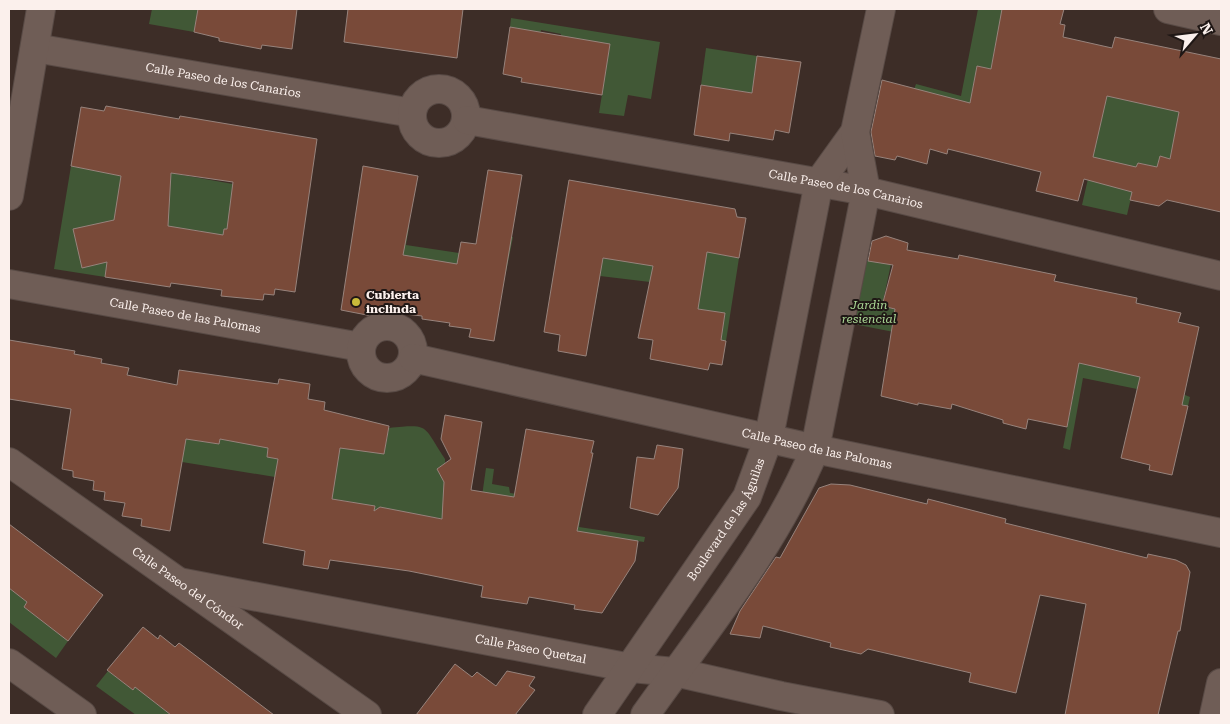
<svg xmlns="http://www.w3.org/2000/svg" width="1230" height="724" font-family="'Roboto Serif',serif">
<rect width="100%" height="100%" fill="#3d2d27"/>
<!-- green -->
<g fill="#415836">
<path d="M152,9h46l-4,23 -45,-8z"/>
<path d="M978,9h34l-11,33 -5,-1 -5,28 -14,-3 -6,32 33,27 -91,-33 3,-8 45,12z"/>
<path d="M511,18l149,24 -9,57 -23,-4 -4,21 -25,-3 11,-69 -46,45 -11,-2 8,-53 -20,-4 -1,6 -7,-5 -23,-4z"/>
<path d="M706,48l51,8 -5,37 -51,-8z"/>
<path d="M1104,92l117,28v42l-49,-11 -2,8 -10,-3 -3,11 -18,-4 -12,52 -45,-10 16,-70 -17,-4z"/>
<path d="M71,166l100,15v-8l62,11 4,47 -13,-2 -2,13 -21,-11 -87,-11 -9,57 -51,-8z"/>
<path d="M378,222l31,5 -3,18 53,8 2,-10 22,4 3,-14 27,4 -7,35 -155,-22 3,-26 22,3z"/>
<path d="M609,250l98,2 32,6 -13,83 -5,-1 4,-27 -34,-5 -41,-26 -50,-6 -4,24 -45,-8 6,-41 50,8z"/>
<path d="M866,260l25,4 -9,42 258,71 50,20 -2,9 -44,-10 -6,26 -8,-2 7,-31 -54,-11 -13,72 -7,-2 12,-62 -38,-8 -92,-36 -92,-18z"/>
<path d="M72,412l64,5 56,23 27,4 1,-5 25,4 24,-2 -2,16 30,6 40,1 7,-41 13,27 27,4 5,-26c42,-4 33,-3 56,31v4l-8,6 3,6 40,35 6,-42 8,1 -2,15 17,3 1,6 73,10 -4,24 66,10 -1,5c-88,-14 -178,-15 -264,-35l-2,9 -26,-14 -37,-6 -40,-19 -93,-15 -2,11 -23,-3 -47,-23 -44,-8z"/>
<path d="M9,588l18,14 -3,5 44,34 -12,17 -47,-36z"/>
<path d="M108,671l25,19 6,-8 27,5 -12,15 17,13h-35l-40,-29z"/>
</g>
<!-- building -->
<g fill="#794a39" stroke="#97837c" fill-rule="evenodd">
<path d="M198,9h99l-5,40 -30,-4 -1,4 -42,-8v-3l-25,-6z"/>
<path d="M348,9h115l-6,49 -113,-16z"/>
<path d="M1002,9h62l-4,15 5,1 -2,12 49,11 3,-11 106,22v153l-54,-12 -8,6 -29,-6 2,-8 -48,-13 -6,22 -42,-10 5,-19 -93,-23 -1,5 -17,-5 -3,15 -30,-8 -2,4 -20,-4 -4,-24 11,-52 88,23 7,-37 14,3zM1107,96l72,16 -9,47 -10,-3 -3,11 -19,-4 -2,4 -43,-10z"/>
<path d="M510,27l100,17 -8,51 -81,-13 1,-4 -19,-4z"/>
<path d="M757,56l44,6 -12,71 -14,-3 -2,10 -43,-7 -1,8 -35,-6 7,-50 51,8z"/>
<path d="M106,106l73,13 1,-3 137,23 -22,153 -20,-3 -1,6 -10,-1 -1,6 -42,-4 1,-6 -51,-7 -1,4 -65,-10 2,-15 -25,6 -9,-39 41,-9 7,-44 -50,-10 10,-59 23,4zM171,173l62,9 -6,47h-3l-1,6 -55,-9z"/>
<path d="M363,166l55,10 -15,79 54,9 4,-22 15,2 12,-74 34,5 -28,166 -25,-4 2,-8 -22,-3 1,-3 -28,-4v-3l-49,-6 -1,6 -31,-6z"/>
<path d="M569,180l166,29 2,8 9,1 -7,40 -32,-6 -9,57 27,4 -4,27 5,1 -4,24 -12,-2 -2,7 -58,-11 3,-19 -15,-2 15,-72 -50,-8 -17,98 -28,-5 2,-16 -16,-3z"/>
<path d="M886,236l22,7 -1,7 51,9 1,-4 97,20 -2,6 83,17 -1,5 45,10 -3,9 21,5 -17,78 6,1 -16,69 -23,-5 1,-5 -29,-7 19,-81 -61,-14 -12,64 -39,-8 -2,10 -23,-6v-3l-51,-16 -1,5 -33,-6v2l-37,-9 14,-87 -13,-3 11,-41 -25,-4 4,-20z"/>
<path d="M9,340l66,11 -1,3 28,5 -1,4 28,5 -2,7 50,10 2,-15 99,14 1,-5 31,5 -2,15 17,3 -1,8 65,16 -5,28 -44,-6 -8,51 43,7 -1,5 6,-4 62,12 2,-37 -7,-13 14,-10 -10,-20 4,-24 37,7 -11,68 43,7 12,-68 68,12 -3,12h2l-16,78 61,10 -3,20 -33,52 -28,-4 1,-4 -46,-8 -2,7 -46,-7 2,-11 -74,-15 -79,-11 -2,9 -25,-4 2,-14 -42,-8 15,-84 -11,-2 1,-9 -48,-9 -1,5 -33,-5 -16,92 -29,-5 1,-7 -20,-3 3,-13 -21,-3 1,-8 -12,-2 1,-9 -21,-4v-6l-11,-2 9,-60 -62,-10z"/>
<path d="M657,445l26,4 -5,39 -20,27 -28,-7 7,-51 17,2z"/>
<path d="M831,484l19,1 77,19 1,-5 78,20 -1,4 142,35 1,-4 28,6 10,5 4,7 -10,59h-2l-20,84h-93l21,-111 -46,-9 -24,98 -47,-11 2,-9 -103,-24 -7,5 -31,-7 1,-4 -68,-17 -3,12 -30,-4 10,-23 36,-54 4,1 39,-70z"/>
<path d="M9,524l94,71 -35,46 -44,-34 3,-5 -18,-14z"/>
<path d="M143,627l15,12 2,-4 15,12 4,-4 95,72h-103l-36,-28 -2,3 -26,-20z"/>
<path d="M455,664l17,13 5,-5 19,14 11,-15 28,6 -6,9 6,4 -20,25h-99z"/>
</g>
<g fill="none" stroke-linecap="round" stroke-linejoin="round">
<!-- minor casing -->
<g stroke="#584a45" stroke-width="30">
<g id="minor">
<path d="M1168,9l53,12"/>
<path id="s1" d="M35,48l377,65"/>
<circle cx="439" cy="116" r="27"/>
<path id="s2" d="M467,120l399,71 355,85"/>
<path d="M9,196l32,-187"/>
<path id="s3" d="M9,284l352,63"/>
<circle cx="387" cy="352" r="26"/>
<path id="s4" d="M413,358l402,91 406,84"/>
<path id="s5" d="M9,462l358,253"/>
<path id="s6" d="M179,582l452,86 44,4 106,24 99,19"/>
<path id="s7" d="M597,715l150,-218 22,-60 50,-255 36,-50"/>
<path d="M645,715c60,-85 130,-169 170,-266l51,-258 -11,-59 26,-123"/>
<path d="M1214,715l7,-32"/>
</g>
</g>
<!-- tertiary casing -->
<g stroke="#584a45" stroke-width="30">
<path id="tertiary" d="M9,663l73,52"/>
</g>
<!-- minor -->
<use href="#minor" stroke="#6f5d56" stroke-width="28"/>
<!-- tertiary -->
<use href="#tertiary" stroke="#6f5d56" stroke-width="28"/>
</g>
<!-- markers -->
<circle fill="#c9ba3a" stroke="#1f1715" stroke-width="2" cx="356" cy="302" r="5"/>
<g text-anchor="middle" stroke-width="4" stroke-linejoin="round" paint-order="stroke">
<!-- street labels -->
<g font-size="12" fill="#fbf0ec" stroke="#1f1715">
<text dy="4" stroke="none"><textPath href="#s1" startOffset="191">Calle Paseo de los Canarios</textPath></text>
<text dy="4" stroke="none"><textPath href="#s2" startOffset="385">Calle Paseo de los Canarios</textPath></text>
<text dy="4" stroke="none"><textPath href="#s3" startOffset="179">Calle Paseo de las Palomas</textPath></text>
<text dy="4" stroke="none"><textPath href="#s4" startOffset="414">Calle Paseo de las Palomas</textPath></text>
<text dy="4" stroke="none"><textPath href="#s7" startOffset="235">Boulevard de las Águilas</textPath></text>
<text dy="4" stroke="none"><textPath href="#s5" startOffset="219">Calle Paseo del Cóndor</textPath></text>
<text dy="4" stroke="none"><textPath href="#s6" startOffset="358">Calle Paseo Quetzal</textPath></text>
</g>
<!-- poi labels -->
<g font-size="12" font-weight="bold" fill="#fbf0ec" stroke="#1f1715" text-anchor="start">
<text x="366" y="299">Cubierta<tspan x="366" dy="14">inclinda</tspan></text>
</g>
<!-- park labels -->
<g font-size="12" font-style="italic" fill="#a9d694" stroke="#1f1715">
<text x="869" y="309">Jardin<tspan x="869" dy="14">resiencial</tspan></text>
</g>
</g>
<!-- border -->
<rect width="1230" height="724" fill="none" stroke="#fbf0ec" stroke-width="20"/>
<!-- north arrow -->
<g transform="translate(1195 35) rotate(62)" stroke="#1f1715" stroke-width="4" paint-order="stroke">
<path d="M0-4L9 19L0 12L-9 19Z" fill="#fbf0ec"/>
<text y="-8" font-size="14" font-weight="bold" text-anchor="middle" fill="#fbf0ec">N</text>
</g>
</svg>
